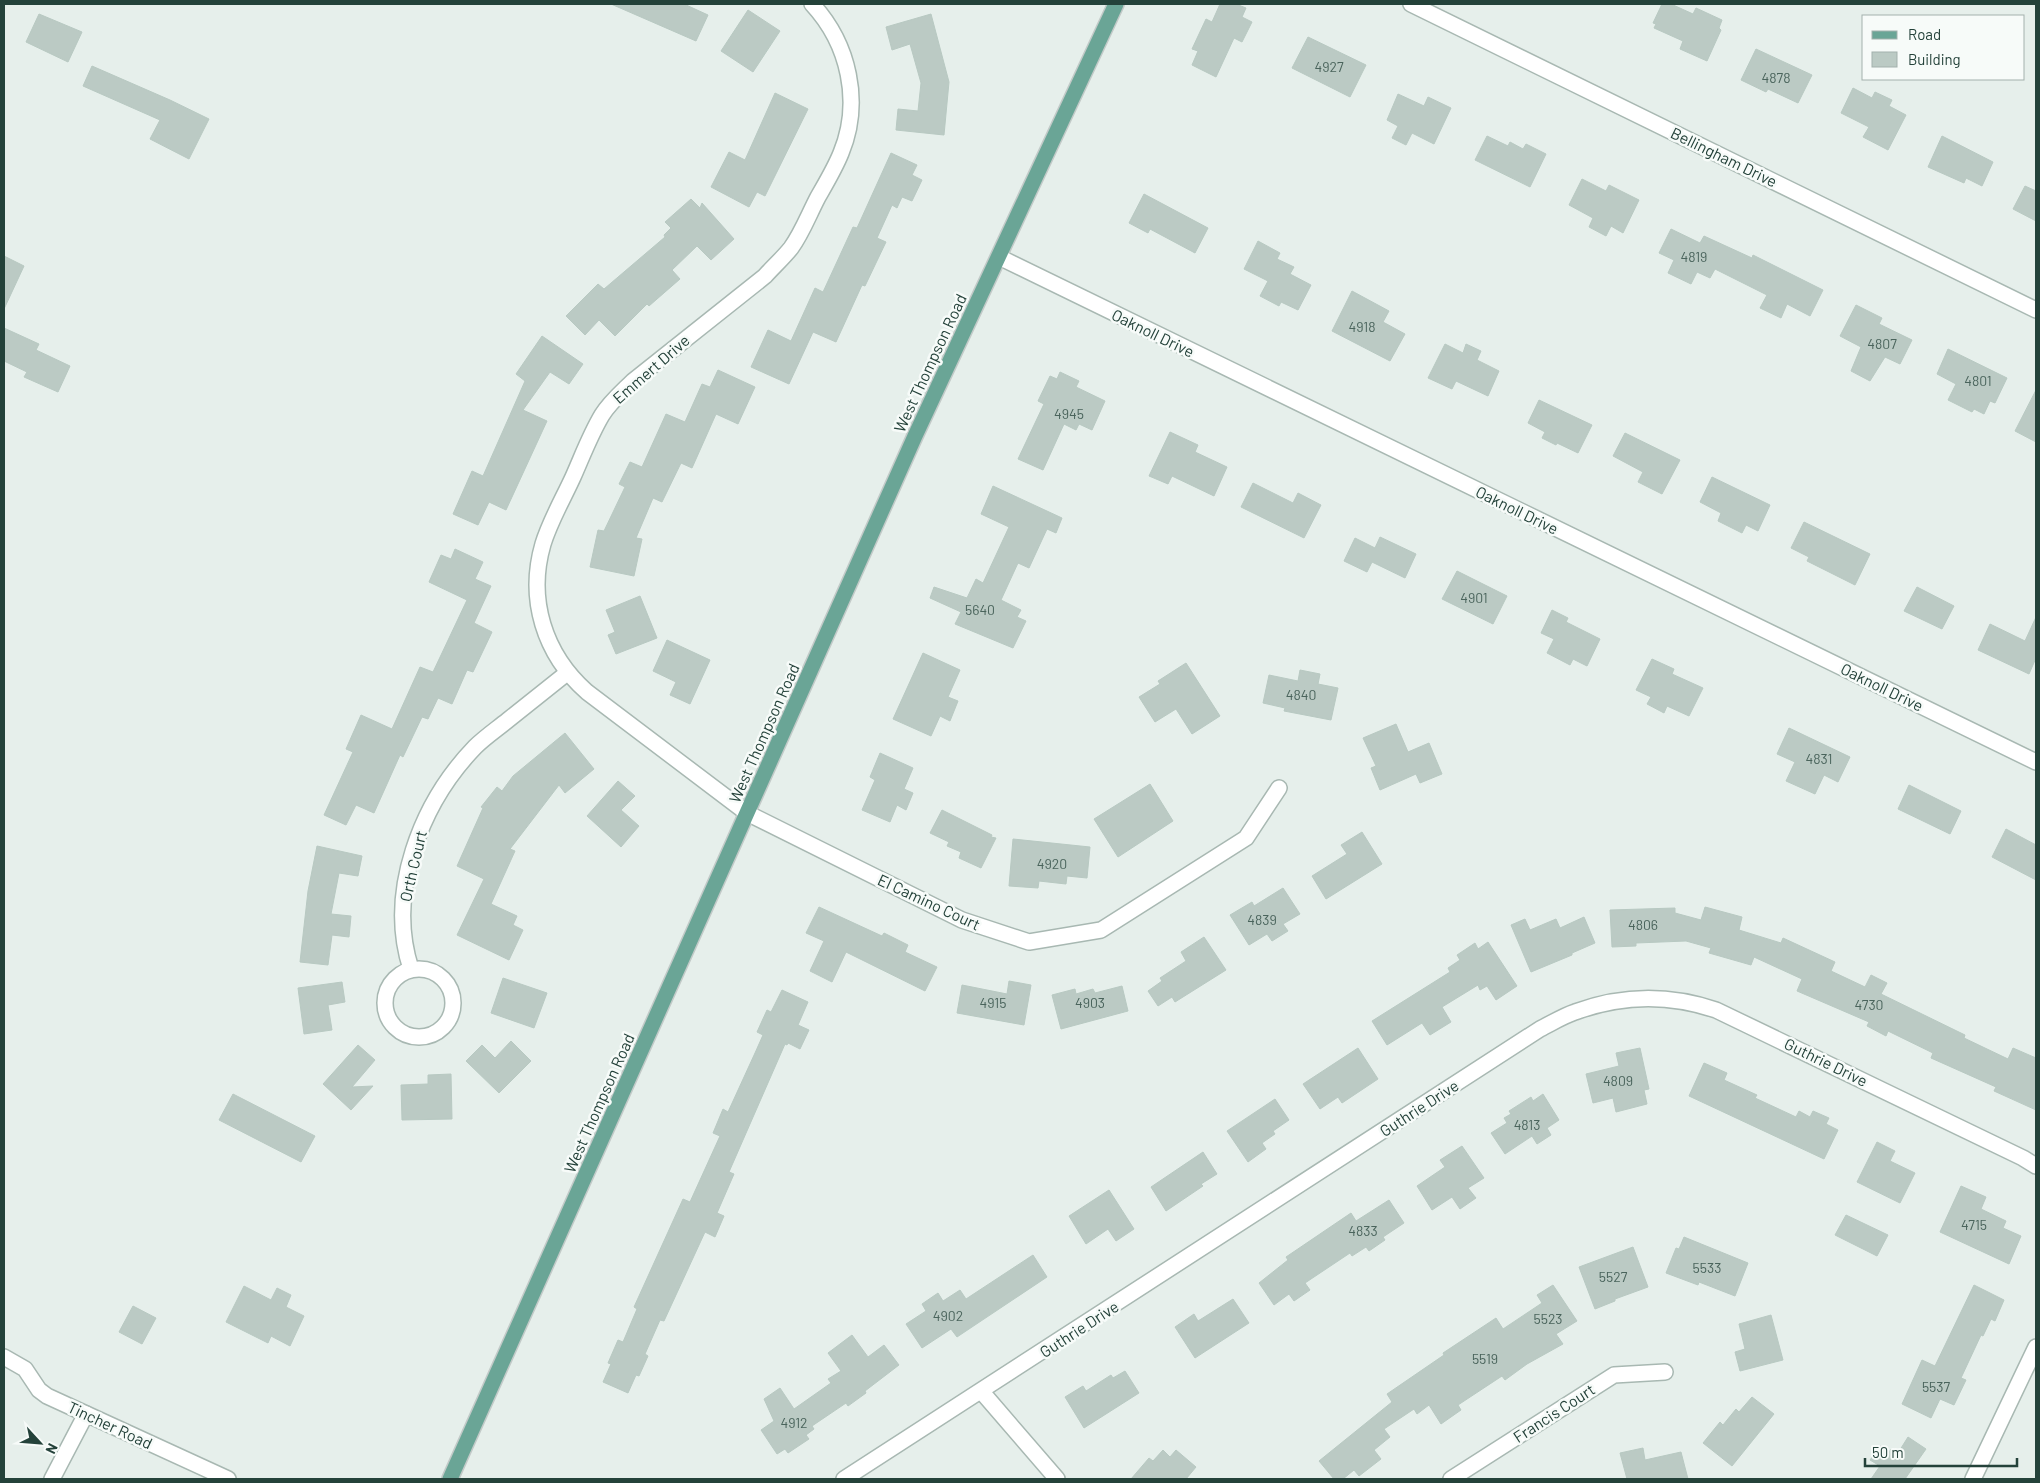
<svg xmlns="http://www.w3.org/2000/svg" width="2040" height="1483" font-family="Barlow,sans-serif">
<rect width="100%" height="100%" fill="#e6efeb"/>
<!-- building -->
<g fill="#bbcac4" stroke="#b8c9c2">
<path d="M611,4h73l24,11 -12,26z"/>
<path d="M1220,4h16l10,4 -4,9 10,5 -10,20 -8,-4 -18,39 -24,-12 6,-14 -6,-2 14,-30 6,3z"/>
<path d="M1662,4h9l22,10 3,-6 26,12 -3,8 2,2 -14,31 -27,-12 3,-8 -29,-13 2,-4 -3,-1z"/>
<path d="M748,10l32,21 -27,41 -32,-21z"/>
<path d="M39,14l43,18 -14,30 -42,-20z"/>
<path d="M931,14l18,68 -5,53 -48,-5 2,-21 20,2 3,-28 -11,-39 -18,6 -6,-23z"/>
<path d="M1308,37l58,28 -16,32 -58,-29z"/>
<path d="M1756,49l56,26 -14,28 -30,-14 -2,3 -25,-12z"/>
<path d="M92,66l78,34 39,19 -20,40 -39,-20 10,-19 -77,-34z"/>
<path d="M1853,88l19,10 3,-6 17,8 -3,6 17,9 -18,35 -25,-13 6,-10 -28,-14z"/>
<path d="M775,93l33,16 -43,87 -8,-4 -8,15 -38,-20 18,-35 16,8z"/>
<path d="M1398,94l26,12 4,-9 23,11 -17,36 -22,-11 -6,12 -14,-7 6,-12 -11,-6z"/>
<path d="M1487,136l21,10 2,-4 13,7 3,-5 20,10 -16,33 -55,-27z"/>
<path d="M1942,136l51,26 -11,24 -16,-8 -2,5 -36,-16z"/>
<path d="M891,153l26,12 -5,10 10,5 -10,21 -10,-4 -5,11 -5,-3 -15,33 9,4 -21,44 -3,-1 -26,57 -23,-10 -24,52 -38,-17 17,-37 23,11 24,-53 8,4 30,-65 4,1z"/>
<path d="M1582,179l24,12 3,-6 30,15 -16,33 -12,-7 -5,10 -17,-9 4,-9 -24,-13z"/>
<path d="M2025,186l11,5v30l-23,-12z"/>
<path d="M1144,194l64,34 -13,25 -45,-24 -2,4 -19,-10z"/>
<path d="M691,199l9,9 2,-5 32,36 -23,21 -14,-14 -25,24 8,9 -31,27 -2,-2 -32,32 -16,-16 -14,15 -19,-19 32,-32 6,5 61,-52 -1,-2 7,-7 -6,-6z"/>
<path d="M1671,229l29,14 4,-7 48,22 1,-3 70,35 -13,26 -23,-12 -6,14 -21,-10 7,-13 -52,-26 -5,9 -13,-6 -6,12 -23,-11 6,-13 -15,-7z"/>
<path d="M1258,241l22,12 -3,6 17,8 -4,7 21,11 -13,25 -17,-8 -2,4 -19,-10 8,-15 -24,-12z"/>
<path d="M4,256l20,10 -20,43z"/>
<path d="M1352,291l37,20 -6,11 22,12 -15,27 -58,-30z"/>
<path d="M1856,305l26,13 -3,6 33,16 -12,24 -15,-7 -15,24 -19,-10 10,-24 -21,-11z"/>
<path d="M4,328l35,16 -3,6 34,16 -12,26 -34,-15 3,-5 -23,-11z"/>
<path d="M542,336l41,28 -14,20 -19,-12 -27,38 24,11 -41,89 -17,-8 -11,23 -25,-11 19,-43 11,5 42,-95 -9,-7z"/>
<path d="M1445,344l18,9 3,-9 15,7 -4,9 22,11 -11,25 -32,-15 -4,8 -24,-11z"/>
<path d="M1948,349l59,29 -12,25 -5,-2 -6,13 -10,-5 -2,3 -24,-12 8,-16 -19,-10z"/>
<path d="M718,370l37,17 -17,37 -22,-10 -24,54 -11,-5 -19,39 -9,-4 -17,40 6,1 -8,37 -44,-9 8,-37 6,1 21,-44 -6,-3 11,-22 12,5 24,-53 19,8 17,-38 8,3z"/>
<path d="M1060,372l19,9 -3,6 29,14 -13,29 -13,-6 -3,6 -12,-6 -21,46 -25,-11 26,-55 -6,-3 12,-25 7,3z"/>
<path d="M2036,390v52l-21,-11z"/>
<path d="M1539,400l53,25 -14,28 -21,-10 -1,2 -14,-7 3,-6 -17,-9z"/>
<path d="M1170,432l28,13 -3,7 32,15 -13,29 -42,-20 -4,8 -19,-8z"/>
<path d="M1625,433l55,27 -18,34 -24,-12 5,-10 -30,-16z"/>
<path d="M1712,477l58,28 -12,26 -12,-6 -4,8 -24,-12 3,-8 -21,-11z"/>
<path d="M1253,483l40,20 5,-10 23,12 -17,33 -63,-31z"/>
<path d="M993,486l69,32 -6,15 -9,-4 -18,39 -11,-5 -17,37 20,10 -4,7 9,4 -13,27 -58,-24 6,-12 -31,-14 4,-11 33,11 9,-19 7,4 26,-56 -28,-13z"/>
<path d="M1804,522l66,32 -15,31 -48,-24 2,-4 -18,-9z"/>
<path d="M1380,537l36,17 -11,24 -33,-16 -5,10 -23,-11 11,-23 20,10z"/>
<path d="M455,549l28,13 -8,17 16,7 -17,37 18,9 -19,40 -6,-2 -15,34 -14,-6 -10,21 -6,-2 -19,40 -3,-2 -26,58 -18,-8 -10,20 -22,-10 29,-63 -7,-3 15,-34 31,14 28,-62 13,5 34,-72 -38,-18 12,-27 10,4z"/>
<path d="M1457,571l50,25 -14,28 -51,-25z"/>
<path d="M1917,587l37,19 -12,23 -38,-18z"/>
<path d="M640,596l17,42 -41,16 -8,-19 7,-3 -9,-22z"/>
<path d="M1552,610l16,8 -2,4 34,17 -13,27 -14,-7 -3,6 -23,-12 7,-14 -13,-6z"/>
<path d="M2036,617v41l-7,16 -51,-24 12,-26 35,17z"/>
<path d="M667,640l43,20 -20,44 -20,-9 6,-13 -23,-11z"/>
<path d="M923,653l37,17 -12,27 10,4 -8,20 -10,-5 -9,20 -38,-17z"/>
<path d="M1652,659l22,10 -2,5 31,14 -14,28 -22,-10 -3,7 -17,-9 4,-7 -15,-7z"/>
<path d="M1186,663l34,53 -28,18 -16,-25 -21,13 -16,-25 21,-13 -2,-3z"/>
<path d="M1300,670l20,4 -2,10 20,4 -7,32 -47,-9 1,-3 -22,-5 6,-28 29,6z"/>
<path d="M1396,724l12,28 21,-9 13,31 -22,9 -4,-9 -36,16 -9,-22 5,-2 -13,-28z"/>
<path d="M1789,728l61,29 -12,25 -14,-7 -9,19 -29,-13 9,-19 -18,-8z"/>
<path d="M565,733l29,36 -29,24 -6,-8 -49,64 5,2 -24,53 26,12 -4,9 10,5 -14,30 -52,-25 27,-56 -27,-13 26,-58 -2,-1 16,-20 5,4 11,-15z"/>
<path d="M880,753l33,15 -9,21 9,4 -7,17 -9,-5 -7,17 -28,-12 13,-30 -5,-3z"/>
<path d="M618,781l17,15 -14,14 18,16 -18,21 -34,-31z"/>
<path d="M1150,784l23,37 -55,36 -24,-38z"/>
<path d="M1909,785l52,26 -11,23 -52,-25z"/>
<path d="M942,810l50,25 -1,2 5,1 -15,30 -22,-10 2,-6 -14,-6 2,-4 -19,-9z"/>
<path d="M2006,829l30,16v35l-44,-23z"/>
<path d="M1362,832l20,32 -56,35 -14,-23 35,-22 -6,-9z"/>
<path d="M1013,839l77,8 -3,31 -20,-2 -1,8 -27,-3 -1,7 -29,-2z"/>
<path d="M317,846l45,10 -4,20 -19,-3 -8,41 20,2 -2,21 -17,-2 -4,30 -28,-3 8,-71z"/>
<path d="M1283,888l17,26 -17,10 5,7 -16,10 -5,-7 -18,11 -19,-30 22,-13 2,4z"/>
<path d="M819,907l63,29 2,-3 24,12 -3,7 32,15 -12,24 -79,-39 -14,30 -22,-11 14,-30 -18,-8z"/>
<path d="M1705,907l37,10 -3,13 42,13 2,-5 52,24 -4,9 34,16 6,-12 16,8 -6,11 84,41 -1,3 44,21 5,-11 23,10v52l-42,-19 2,-4 -65,-29 2,-5 -45,-22 -2,5 -19,-10 2,-4 -72,-31 5,-12 -48,-22 -3,8 -42,-12 2,-5 -25,-7 -50,2v3l-24,1 -2,-37 65,-2v5l26,7z"/>
<path d="M1584,917l11,26 -23,10v2l-41,17 -20,-47 14,-6 5,11 26,-11 4,9z"/>
<path d="M1204,937l22,33 -51,32 -3,-5 -14,9 -10,-15 14,-10 -2,-3 26,-17 -5,-9z"/>
<path d="M1488,942l29,44 -21,14 -9,-14 -7,4 -2,-5 -36,22 9,15 -21,13 -8,-12 -35,22 -15,-24 78,-49 -2,-4 12,-8 -3,-5 18,-12 3,6z"/>
<path d="M503,978l44,15 -13,35 -43,-15z"/>
<path d="M1009,981l22,4 -7,40 -67,-12 5,-28 45,9z"/>
<path d="M342,982l3,20 -17,3 4,25 -28,4 -6,-46z"/>
<path d="M1122,986l6,25 -67,18 -9,-34 23,-6 1,5 17,-5 2,4z"/>
<path d="M782,990l26,12 -10,23 11,5 -9,19 -12,-6 -1,2 -2,-1 -56,128 5,2 -17,39 7,3 -9,21 -10,-5 -41,89 -4,-1 -15,34 3,2 -9,20 -3,-1 -8,18 -25,-11 8,-18 -3,-1 10,-23 5,2 14,-33 -3,-2 49,-108 7,3 30,-66 -7,-3 10,-24 5,3 27,-59 8,-18 -6,-3 10,-22 4,2z"/>
<path d="M511,1041l20,20 -32,32 -33,-32 16,-16 13,13z"/>
<path d="M358,1045l17,15 -23,27 21,-1 -22,24 -28,-26z"/>
<path d="M1358,1048l20,31 -36,24 -4,-6 -18,12 -17,-25z"/>
<path d="M1640,1048l9,41 -5,1 3,14 -31,8 -3,-14 -20,5 -7,-29 33,-8 -3,-13z"/>
<path d="M1704,1063l23,10 -3,7 33,15 -2,3 41,19 3,-6 11,6 3,-6 16,7 -3,6 12,6 -14,29 -135,-63z"/>
<path d="M451,1074l1,45 -50,1 -1,-35 27,-1v-9z"/>
<path d="M233,1094l82,42 -14,26 -82,-42z"/>
<path d="M1543,1094l16,26 -12,8 4,7 -14,9 -5,-8 -27,18 -14,-21 16,-10 -3,-5 7,-4 -2,-3 22,-14 2,4z"/>
<path d="M1275,1099l14,21 -16,11 2,3 -13,9 4,6 -18,13 -21,-31z"/>
<path d="M1877,1142l18,9 -5,10 25,12 -15,30 -43,-21z"/>
<path d="M1462,1146l22,32 -16,10 8,10 -16,11 -8,-12 -20,13 -15,-24 28,-19 -5,-7z"/>
<path d="M1203,1152l14,22 -16,10 2,2 -37,25 -15,-24z"/>
<path d="M1961,1186l25,11 -5,12 25,12 -3,7 18,8 -12,28 -69,-32z"/>
<path d="M1109,1190l25,39 -18,12 -8,-12 -22,15 -17,-28z"/>
<path d="M1389,1200l15,23 -21,14 2,3 -16,11 -3,-4 -14,9 -2,-3 -45,30 5,7 -16,11 -5,-7 -15,11 -15,-22 29,-23 -2,-3 65,-44 5,8z"/>
<path d="M1846,1215l42,20 -11,21 -42,-21z"/>
<path d="M1684,1237l64,26 -13,33 -36,-14 -1,3 -32,-12 10,-25 3,1z"/>
<path d="M1633,1247l15,40 -33,12v2l-20,8 -16,-42z"/>
<path d="M1033,1255l14,22 -90,60 -6,-8 -29,19 -16,-24 20,-13 -4,-7 16,-11 5,8 17,-11 6,9z"/>
<path d="M1553,1285l24,36 -21,13 7,10 -36,20 -22,16 -3,-4 -44,29 3,5 -20,14 -12,-19 -12,9 -3,-5 -30,20 6,8 -16,13 7,9 -22,17 -5,-6 -11,9h-9l-15,-18 73,-59 -5,-8 57,-39 -1,-2 53,-35 7,11 39,-26 -5,-8z"/>
<path d="M1974,1285l30,15 -9,21 -4,-2 -8,17 -2,-1 -20,43 5,2 -12,25 -14,-6 -9,19 -29,-14 20,-44 13,6z"/>
<path d="M244,1286l27,14 6,-12 14,7 -5,12 18,9 -14,30 -19,-10 -3,7 -42,-21z"/>
<path d="M1233,1299l16,24 -54,35 -20,-31 19,-13 4,7z"/>
<path d="M133,1306l23,12 -14,26 -23,-12z"/>
<path d="M1771,1315l12,45 -43,11 -5,-19 10,-3 -6,-25z"/>
<path d="M852,1335l16,22 16,-12 15,20 -34,26 1,2 -18,13 -2,-3 -34,23 2,3 -8,6 3,4 -21,14 -3,-4 -8,5 -16,-24 13,-9 -10,-22 16,-11 14,21 37,-26 -3,-4 13,-8 -13,-18z"/>
<path d="M1125,1371l14,22 -55,35 -19,-31 18,-11 3,5 25,-16 2,3z"/>
<path d="M1752,1397l22,17 -42,52 -29,-23 17,-21 3,3 13,-16 3,3z"/>
<path d="M1908,1437l18,12 -21,30h-34l9,-13 -10,-6 10,-14 9,6 2,-3 7,4z"/>
<path d="M1643,1448l2,12 36,-8 7,27h-61l-7,-26z"/>
<path d="M1163,1450l7,7 6,-7 20,17 -10,12h-55l18,-21 4,3z"/>
</g>
<g fill="none" stroke-linecap="round" stroke-linejoin="round">
<!-- minor casing -->
<g stroke="#a8b8b2" stroke-width="18">
<g id="minor">
<path d="M812,4c37,40 50,98 29,149 -6,15 -15,30 -23,44 -9,17 -16,36 -27,51 -8,10 -18,19 -26,28l-132,105c-11,11 -23,21 -31,34 -12,20 -20,42 -29,62 -10,22 -23,44 -30,67 -16,55 1,110 44,148l160,121 215,107 67,22 72,-12 145,-92 33,-50"/>
<path d="M1411,4l625,306"/>
<path d="M999,257l1037,505"/>
<circle cx="419" cy="1003" r="34"/>
<path d="M411,969c-25,-77 10,-166 64,-222 10,-10 22,-18 33,-27 19,-15 39,-31 59,-47"/>
<path d="M4,1357l21,12 14,21 8,6 181,83"/>
<path d="M982,1392l75,87"/>
<path d="M52,1479l34,-65"/>
<path d="M844,1479l696,-450c12,-6 23,-13 35,-17 46,-17 94,-18 141,-2l307,148 13,8"/>
<path d="M1451,1479l163,-104 51,-3"/>
<path d="M1973,1479l63,-132"/>
</g>
</g>
<!-- major casing -->
<g stroke="#c2cac8" stroke-width="18">
<path id="major" d="M450,1479l465,-1043 201,-432"/>
</g>
<!-- minor -->
<use href="#minor" stroke="#fff" stroke-width="15"/>
<!-- major -->
<use href="#major" stroke="#6aa596" stroke-width="15"/>
</g>
<g text-anchor="middle" stroke-width="5" stroke-linejoin="round" paint-order="stroke">
<!-- number labels -->
<g font-size="14" fill="#4a645c">
<text x="1329" y="72">4927</text>
<text x="1776" y="83">4878</text>
<text x="1694" y="262">4819</text>
<text x="1362" y="332">4918</text>
<text x="1882" y="349">4807</text>
<text x="1978" y="386">4801</text>
<text x="1069" y="419">4945</text>
<text x="1474" y="603">4901</text>
<text x="980" y="615">5640</text>
<text x="1301" y="700">4840</text>
<text x="1819" y="764">4831</text>
<text x="1052" y="869">4920</text>
<text x="1262" y="925">4839</text>
<text x="1643" y="930">4806</text>
<text x="993" y="1008">4915</text>
<text x="1090" y="1008">4903</text>
<text x="1869" y="1010">4730</text>
<text x="1618" y="1086">4809</text>
<text x="1527" y="1130">4813</text>
<text x="1974" y="1230">4715</text>
<text x="1363" y="1236">4833</text>
<text x="1707" y="1273">5533</text>
<text x="1613" y="1282">5527</text>
<text x="948" y="1321">4902</text>
<text x="1548" y="1324">5523</text>
<text x="1485" y="1364">5519</text>
<text x="1936" y="1392">5537</text>
<text x="794" y="1428">4912</text>
</g>
<!-- street labels -->
<g font-size="16" fill="#24423a" stroke="#f7fbf9">
<text transform="translate(1724 157) rotate(26)" y="6">Bellingham Drive</text>
<text transform="translate(1153 333) rotate(26)" y="6">Oaknoll Drive</text>
<text transform="translate(930 363) rotate(-65)" y="6">West Thompson Road</text>
<text transform="translate(651 369) rotate(-41)" y="6">Emmert Drive</text>
<text transform="translate(1517 510) rotate(26)" y="6">Oaknoll Drive</text>
<text transform="translate(1882 687) rotate(26)" y="6">Oaknoll Drive</text>
<text transform="translate(764 733) rotate(-66)" y="6">West Thompson Road</text>
<text transform="translate(413 866) rotate(-77)" y="6">Orth Court</text>
<text transform="translate(929 902) rotate(25)" y="6">El Camino Court</text>
<text transform="translate(1826 1062) rotate(26)" y="6">Guthrie Drive</text>
<text transform="translate(599 1103) rotate(-66)" y="6">West Thompson Road</text>
<text transform="translate(1419 1108) rotate(-33)" y="6">Guthrie Drive</text>
<text transform="translate(1079 1329) rotate(-33)" y="6">Guthrie Drive</text>
<text transform="translate(1554 1413) rotate(-33)" y="6">Francis Court</text>
<text transform="translate(110 1425) rotate(25)" y="6">Tincher Road</text>
</g>
</g>
<!-- border -->
<rect width="2040" height="1483" fill="none" stroke="#24423a" stroke-width="10"/>
<!-- legend -->
<rect x="1862" y="15" width="162" height="65" fill="#f7fbf9" stroke="#a3b1ad"/>
<rect x="1872" y="31" width="25" height="8" fill="#6aa596" stroke="#a3b1ad"/>
<text x="1908" y="40" font-size="15" fill="#24423a">Road</text>
<rect x="1872" y="52" width="25" height="15" fill="#bbcac4" stroke="#a3b1ad"/>
<text x="1908" y="65" font-size="15" fill="#24423a">Building</text>
<!-- north arrow -->
<g transform="translate(40 1443) rotate(116)" stroke="#f7fbf9" stroke-width="4" paint-order="stroke">
<path d="M0-4L9 19L0 12L-9 19Z" fill="#24423a"/>
<text y="-8" font-size="14" font-weight="bold" text-anchor="middle" fill="#24423a">N</text>
</g>
<!-- scale -->
<path d="M1865 1458v8h152v-8" fill="none" stroke="#24423a" stroke-width="2.5"/>
<text x="1872" y="1458" font-size="15" fill="#24423a" stroke="#f7fbf9" stroke-width="4" paint-order="stroke">50 m</text>
</svg>
